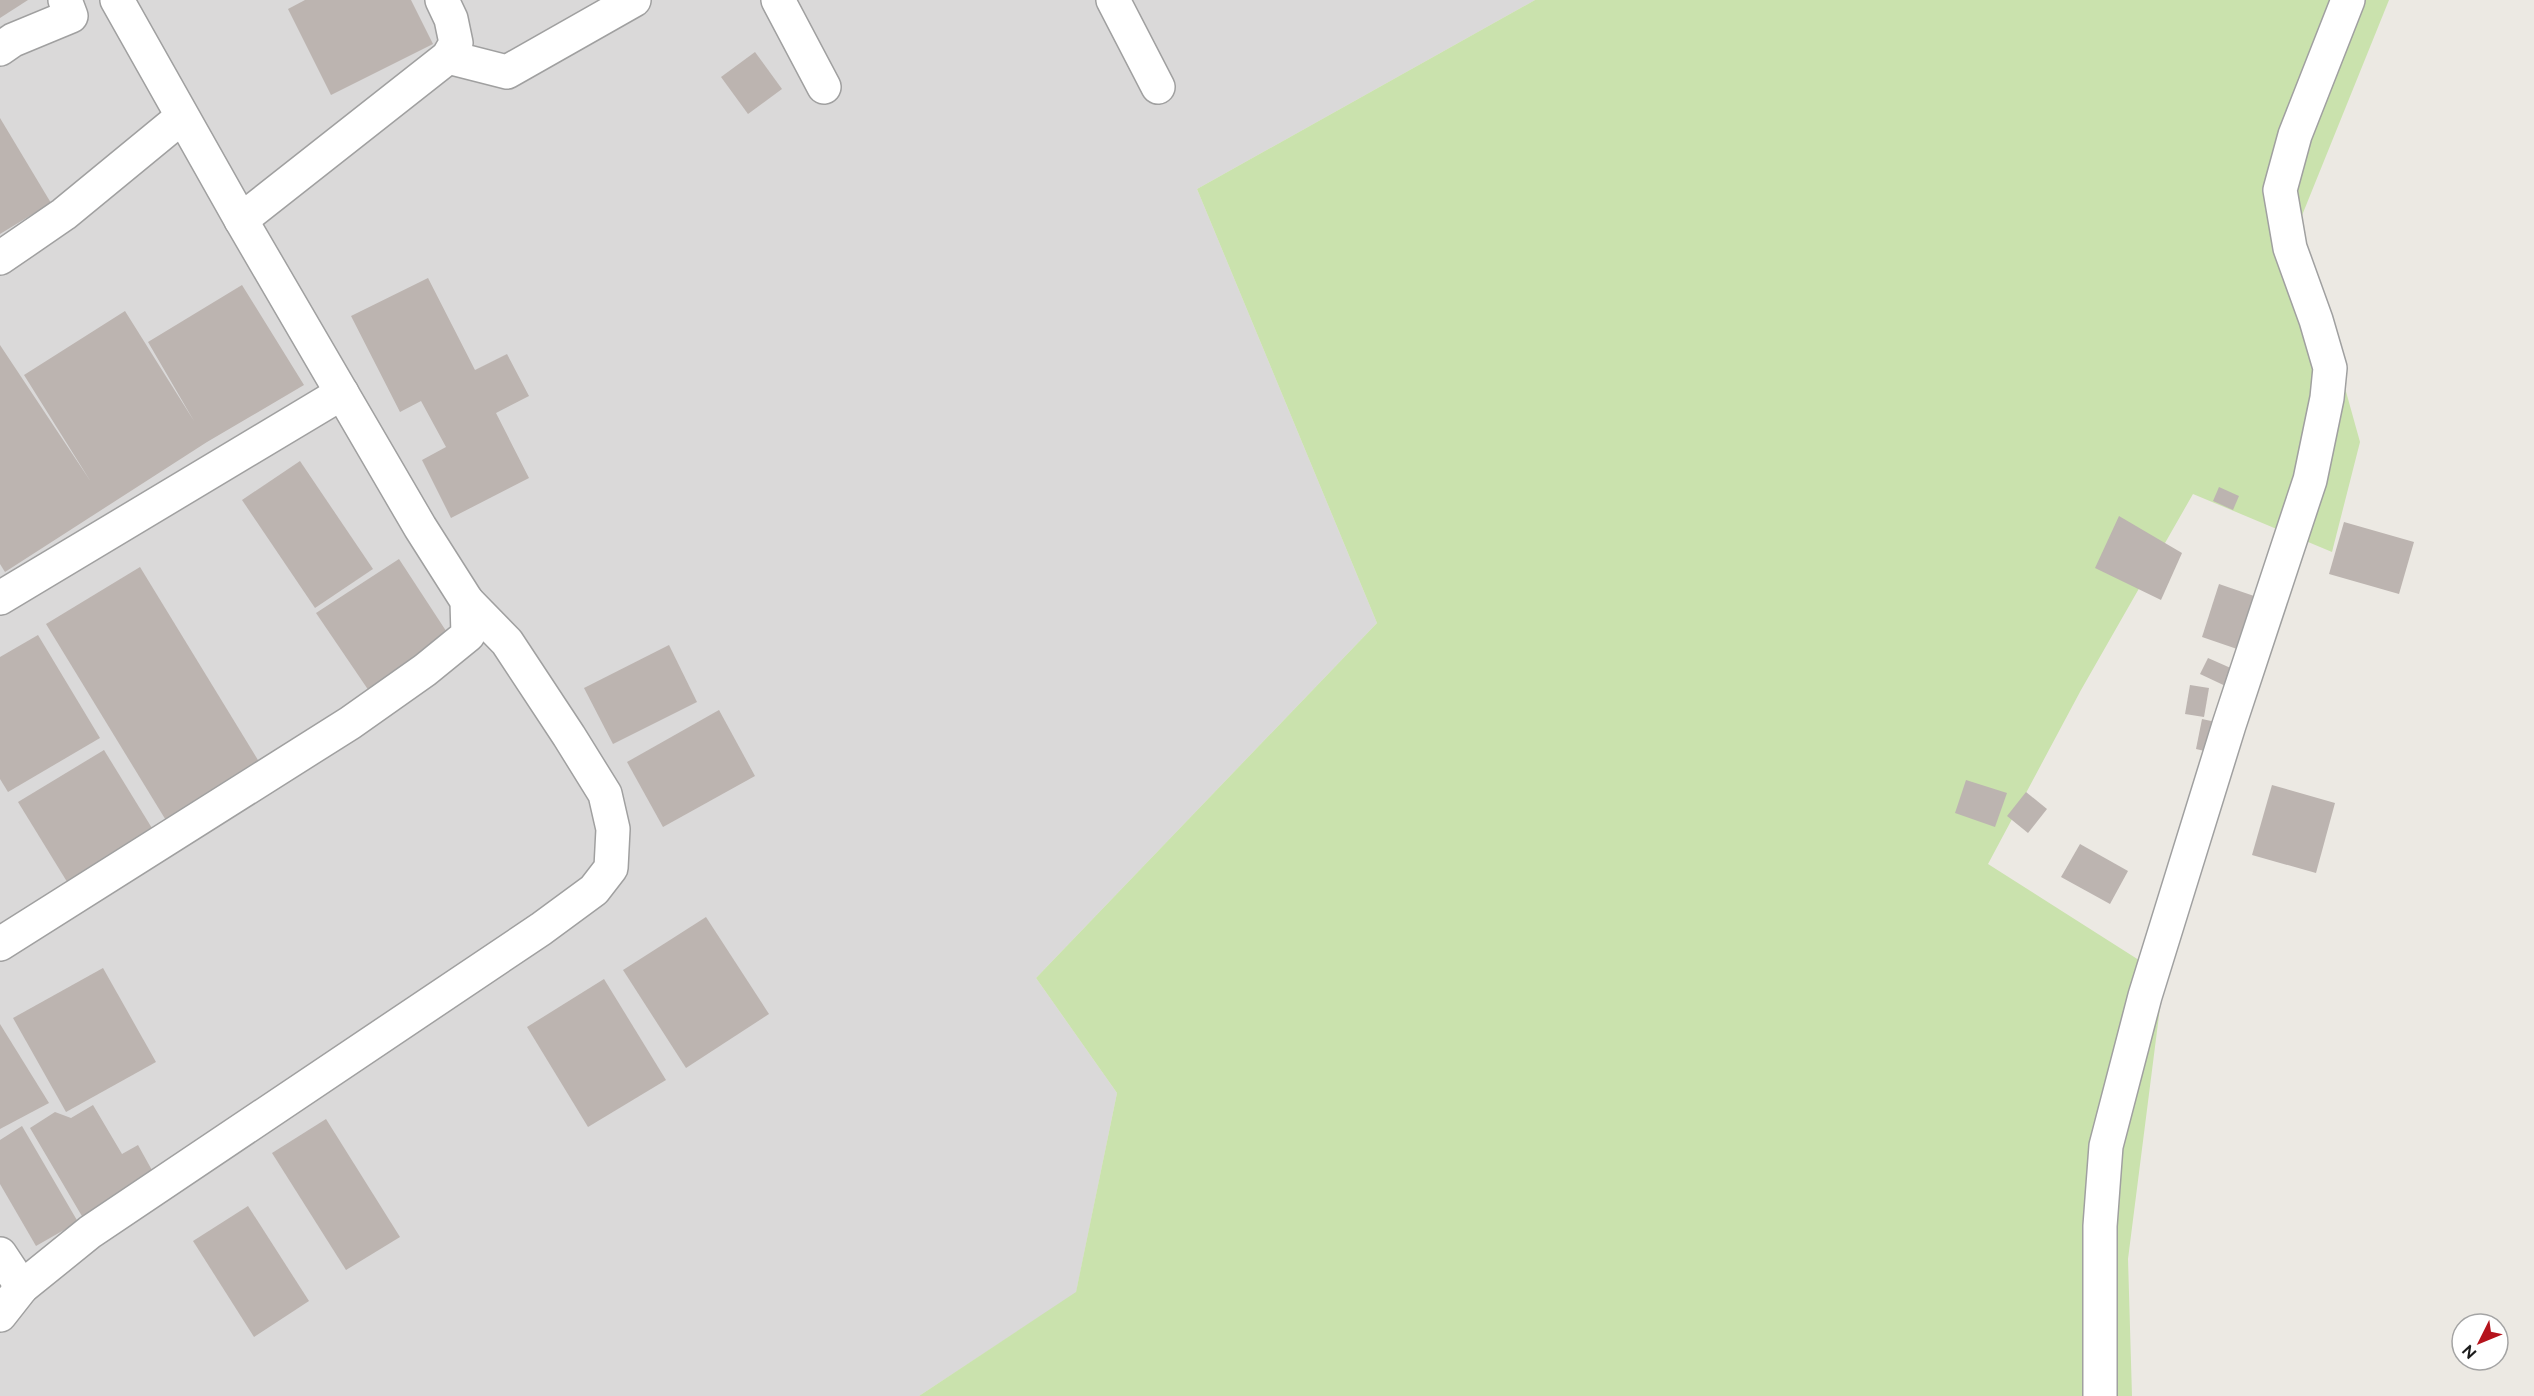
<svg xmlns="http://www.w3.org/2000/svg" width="2534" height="1396" font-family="Raleway,sans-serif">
<rect width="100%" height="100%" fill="#ece9e3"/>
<!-- residential -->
<path fill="#dad9d9" d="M0,0h1535l-338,189 180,434 -341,355 81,115 -41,200 -157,103h-919z"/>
<!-- grass -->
<path fill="#cae2ad" d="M1535,0h854l-107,265 63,123 15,54 -28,110 -139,-58 -112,196 -93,174 176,112 -36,283 4,137h-1213l157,-104 41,-199 -81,-115 341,-355 -180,-434z"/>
<!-- building -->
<g fill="#bcb4b0">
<path d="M0,0h28l-28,18z"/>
<path d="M305,0h106l22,44 -102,51 -43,-86z"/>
<path d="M755,52l27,37 -34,25 -27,-37z"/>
<path d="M0,118l51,85 -51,31z"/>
<path d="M428,278l47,92 32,-16 22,42 -33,17 33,65 -78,40 -29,-58 24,-13 -25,-46 -21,11 -49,-96z"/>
<path d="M242,285l62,100 -97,57 -202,130 -5,-8v-219l91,137 -67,-107 101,-64 69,110 -46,-79z"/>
<path d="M300,461l73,108 -58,39 -73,-108z"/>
<path d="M2219,487l20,9 -6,14 -20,-9z"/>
<path d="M2119,516l63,37 -21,47 -66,-32z"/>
<path d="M2344,522l70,20 -15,52 -70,-20z"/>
<path d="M399,559l51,78 -81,54 -53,-78z"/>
<path d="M140,567l121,198 -94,57 -121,-198z"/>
<path d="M2219,584l38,13 -17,53 -38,-13z"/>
<path d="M38,635l62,103 -92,54 -8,-13v-122z"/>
<path d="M669,645l28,57 -84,42 -29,-56z"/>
<path d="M2208,658l34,15 -8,17 -34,-16z"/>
<path d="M2190,685l19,3 -5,29 -19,-3z"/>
<path d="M719,710l36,66 -92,51 -36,-65z"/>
<path d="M2202,719l23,5 -7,30 -22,-5z"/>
<path d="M104,750l51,83 -86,52 -51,-83z"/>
<path d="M1966,780l41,13 -12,34 -40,-14z"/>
<path d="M2272,785l63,18 -19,70 -64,-18z"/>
<path d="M2026,792l21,17 -19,24 -21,-17z"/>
<path d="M2080,844l48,27 -18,33 -49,-27z"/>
<path d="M706,917l63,97 -83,54 -63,-98z"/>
<path d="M103,968l53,94 -90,50 -53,-94z"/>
<path d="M604,979l62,101 -78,47 -61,-100z"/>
<path d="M0,1024l49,79 -49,26z"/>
<path d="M93,1105l29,49 16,-9 20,36 -72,42 -56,-95 25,-16 16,6z"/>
<path d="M326,1119l74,118 -54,33 -74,-117z"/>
<path d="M22,1126l56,96 -42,24 -36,-62v-44z"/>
<path d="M248,1206l61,95 -55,36 -61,-96z"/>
</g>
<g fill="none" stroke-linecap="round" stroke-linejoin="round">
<!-- minor casing -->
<g stroke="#a0a0a0" stroke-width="36">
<g id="minor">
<path d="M778,0l46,87"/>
<path d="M1113,0l45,87"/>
<path d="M0,49l13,-9 58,-24 -6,-16"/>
<path d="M448,57l59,15 127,-72"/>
<path d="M241,220l207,-163 8,-14 -5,-24 -9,-19"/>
<path d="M0,258l64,-44 118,-97"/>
<path d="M0,598l342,-205"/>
<path d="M0,944l350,-221 75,-53 43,-35 -1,-34 -47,-74 -179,-307 -124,-220"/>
<path d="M0,1254l22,33"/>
<path d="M0,1315l22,-28 68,-55 451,-303 53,-39 17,-22 2,-39 -8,-35 -36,-58 -62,-94 -40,-41"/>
<path d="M2100,1396v-170l6,-80 39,-150 84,-271 81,-245 17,-82 3,-30 -14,-48 -26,-72 -10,-58 15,-55 53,-135"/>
</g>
</g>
<!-- minor -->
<use href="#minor" stroke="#fff" stroke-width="33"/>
</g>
<!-- north arrow -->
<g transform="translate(2480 1342) rotate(227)"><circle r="28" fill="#ffffff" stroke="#a4a4a4" stroke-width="1.5"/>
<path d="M0-4.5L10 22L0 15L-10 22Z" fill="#b5131c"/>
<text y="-9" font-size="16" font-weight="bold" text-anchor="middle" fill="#1c1c1c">N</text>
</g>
</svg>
